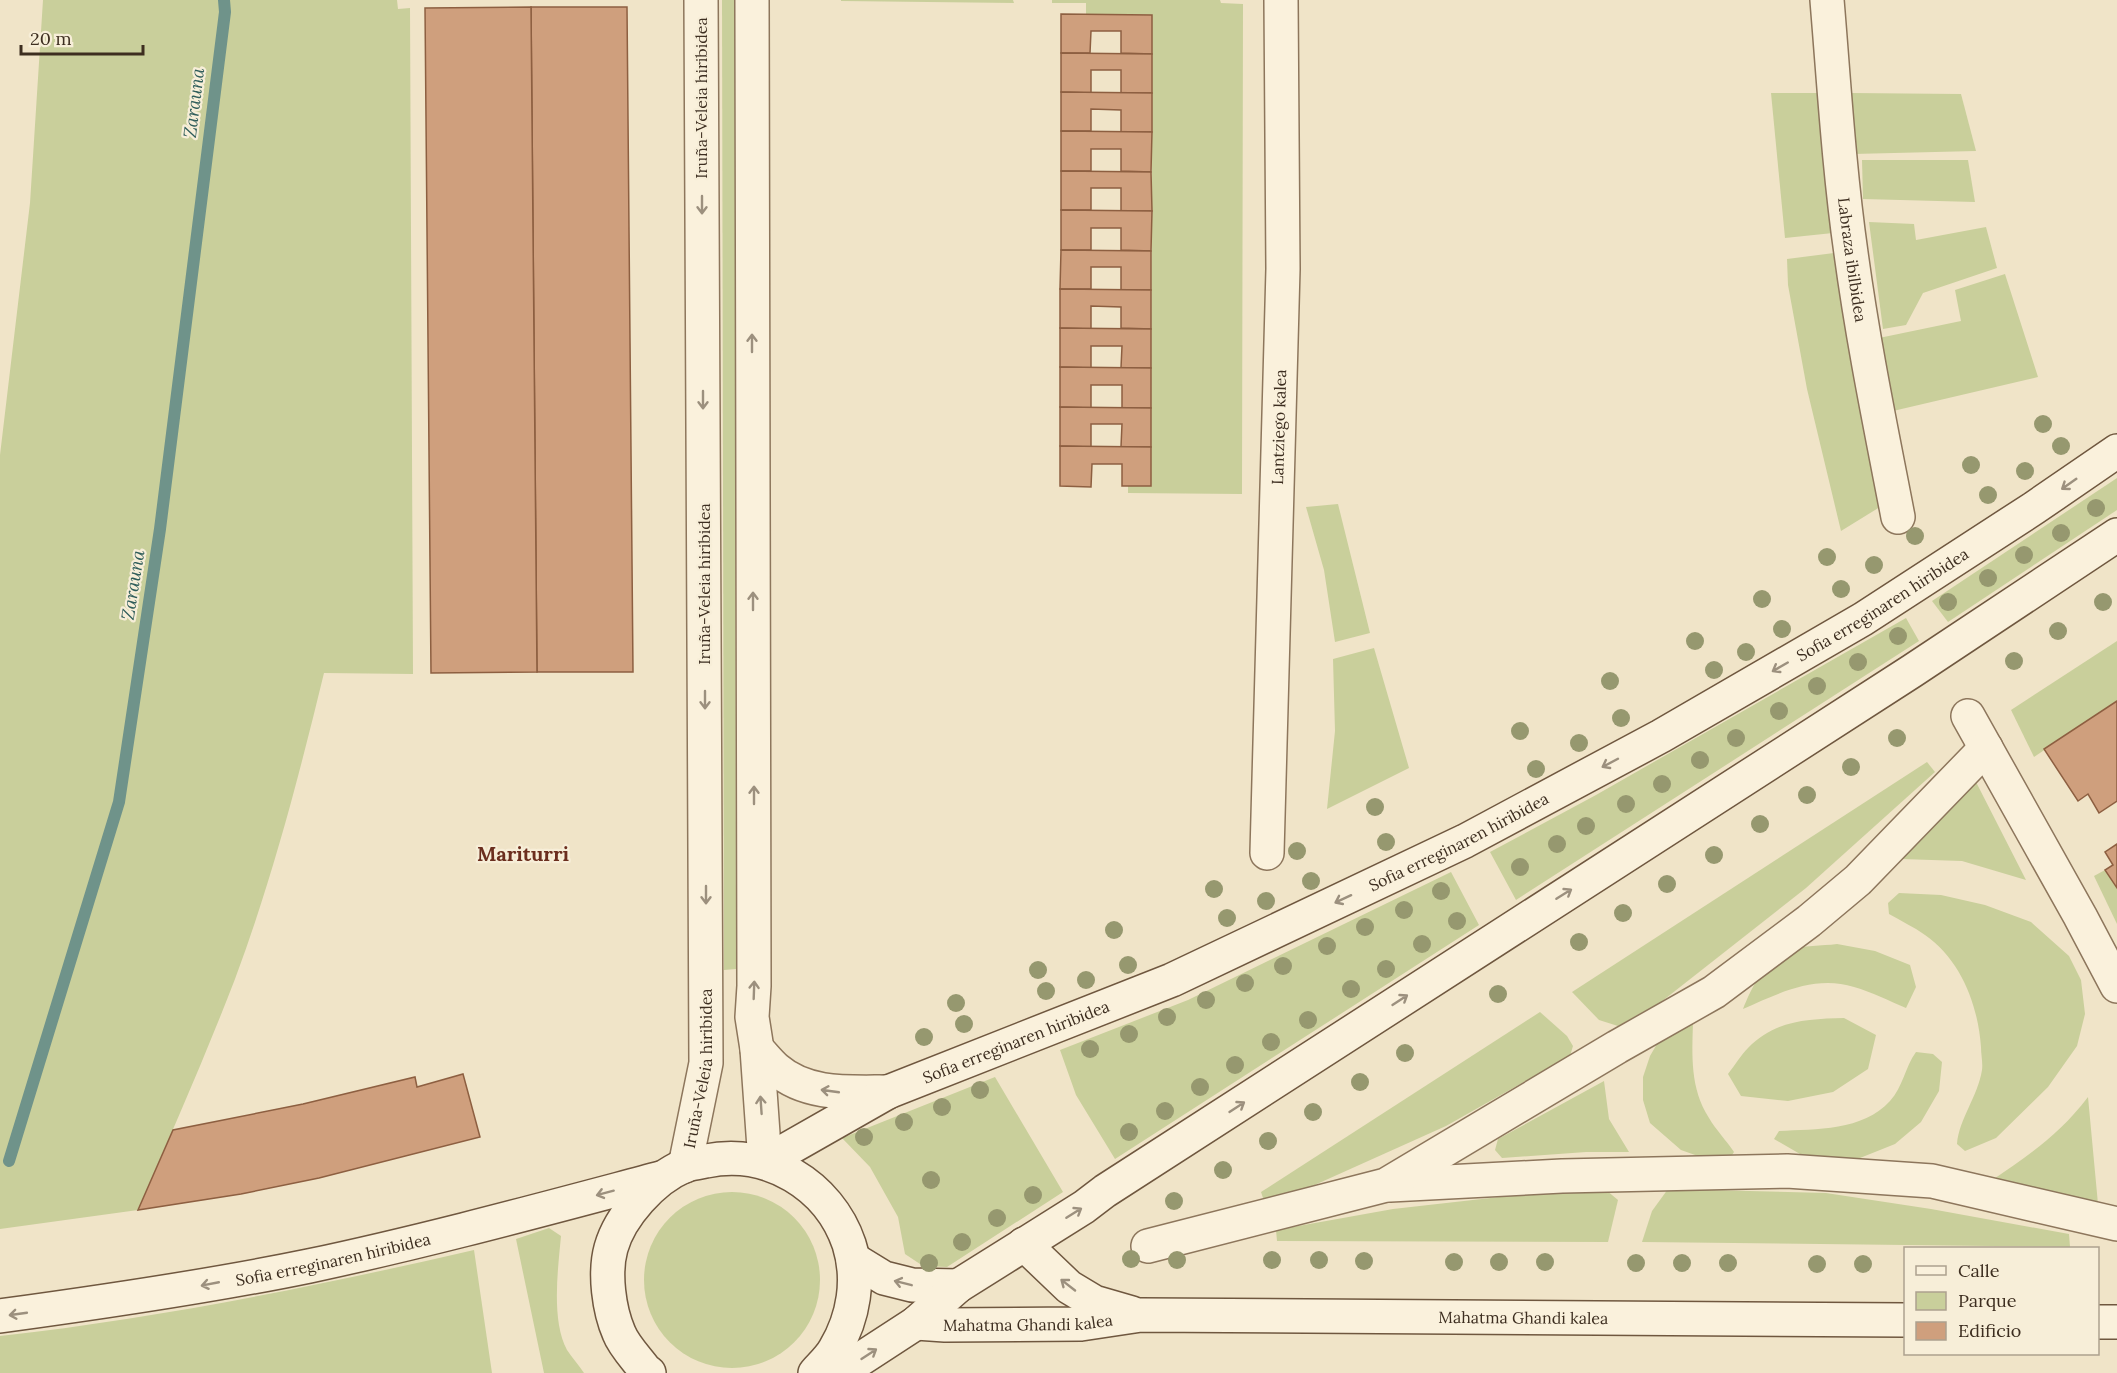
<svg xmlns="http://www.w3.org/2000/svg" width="2117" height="1373" font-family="Lora,serif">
<rect width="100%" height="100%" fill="#f0e4c8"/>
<!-- green -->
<g fill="#c9cf9b">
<path d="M43,0h354l1,9 12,-1 3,666 -89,-1c-25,103 -52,207 -89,306 -30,78 -64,155 -97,231l-138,19v-774l30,-252z"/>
<path d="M722,0h13l1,969 -12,1z"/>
<path d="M841,0h172l1,3 -173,-2z"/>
<path d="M1052,0h168l1,3 22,1 -1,490 -114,-1v-7h23l1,-471 -66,-1v-11h-34z"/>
<path d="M1771,93h50l12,140 -48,5z"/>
<path d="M1851,93l110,1 15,57 -123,3z"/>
<path d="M1862,160h106l7,42 -112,-3z"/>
<path d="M1869,222l45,2 2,16 70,-13 11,41 -74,25 -17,32 -23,4z"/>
<path d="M1834,253l22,130 32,119 -47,29 -34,-142 -19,-104 -1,-26z"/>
<path d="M2005,274l33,103 -145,34 -14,-73 82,-17 -6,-31z"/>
<path d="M2117,478v32l-169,112 -16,-21z"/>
<path d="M1338,504l32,129 -35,9 -11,-72 -18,-63z"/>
<path d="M1906,618l13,23 -403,259 -26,-48 106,-57z"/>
<path d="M2117,641v60l-83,56 -23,-47z"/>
<path d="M1374,648l35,120 -82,41 8,-78 -2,-72z"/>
<path d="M1927,762l8,10 -129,116 -145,114 -43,24 -19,-6 -27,-28z"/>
<path d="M1976,782l50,98 -64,-19 -61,-2z"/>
<path d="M2105,870l12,18v36l-23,-48z"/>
<path d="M1451,872l28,53 -364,234 -39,-64 -16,-45 128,-50z"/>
<path d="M1899,893l42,2 44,10 46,17 38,34 12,24 4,34 -8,32 -29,41 -52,51 -31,13 -8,-7c2,-25 21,-48 25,-74 1,-7 -1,-15 -1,-23 -3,-42 -20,-87 -56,-112 -11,-8 -24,-14 -36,-21l-1,-11z"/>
<path d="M1837,944l38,7 35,14 6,22 -10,21c-17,-7 -34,-16 -52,-21 -39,-12 -75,6 -111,22 9,-22 22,-50 46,-59 14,-5 33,-4 48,-6z"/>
<path d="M1540,1012l27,24 6,10 -3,10 -124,70 -138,62 -44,13 -3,-9z"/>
<path d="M1844,1018l32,17 -8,34 -35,23 -45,9 -47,-5 -13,-22c7,-9 13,-19 20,-26 27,-28 60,-29 96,-30z"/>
<path d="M1693,1022c-1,34 -3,66 16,96 7,12 17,22 25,34l-8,12 -14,-3 -31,-11 -31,-27 -7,-23v-23l7,-21 18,-31z"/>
<path d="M1916,1052l17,2 9,8 -3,29 -18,31 -26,22 -35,14 -27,3 -33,-7 -26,-15 5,-8c37,-2 84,0 111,-30 13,-14 15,-34 26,-49z"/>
<path d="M995,1077l68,115 -116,75 -24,-1 -18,-12 -7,-37 -28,-50 -28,-29z"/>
<path d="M1604,1081l5,38 20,33h-43l-84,6 -7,-8 3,-11z"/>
<path d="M2088,1097l10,107 -107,-23c39,-27 68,-46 97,-84z"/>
<path d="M1668,1189l158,4 105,16 138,25 1,13 -428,-5 10,-31z"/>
<path d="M1606,1190l12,10 -10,42 -331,-1 -1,-11 117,-21 143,-16z"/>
<circle cx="732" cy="1280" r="88"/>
<path d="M549,1228l12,8c-3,33 -10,84 6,114 5,8 12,15 17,23h-40l-28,-134z"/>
<path d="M474,1250l18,123h-492v-37c159,-18 318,-50 474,-86z"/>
</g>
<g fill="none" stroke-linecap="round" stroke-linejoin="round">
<!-- stream -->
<path stroke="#6f938a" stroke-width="12" d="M9,1161l110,-359 41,-273 65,-517 -1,-12"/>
</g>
<!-- building -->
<g fill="#cf9f7d" stroke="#8d5f41" stroke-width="1.5">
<path d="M531,7h96l6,665h-96z"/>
<path d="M531,7l6,665 -106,1 -6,-665z"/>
<path d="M1061,14l91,1v39l-31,-1v-22h-30l-1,22h-29z"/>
<path d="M1061,53l91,1v39h-31v-23h-30v23l-30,-1z"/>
<path d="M1061,92l91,1v39h-31v-22l-30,-1v22h-30z"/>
<path d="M1061,131l91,1 -1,40 -30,-1v-22h-30v22h-30z"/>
<path d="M1061,171l90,1 1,39h-31v-23h-30v22h-30z"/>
<path d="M1061,210l91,1 -1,40 -30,-1v-22h-30v22h-30z"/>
<path d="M1061,250l90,1v39h-30v-23h-30v22h-31z"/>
<path d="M1060,289l91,1v39l-30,-1v-21l-30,-1v23l-31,-1z"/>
<path d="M1060,328l91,1v39h-30l1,-22h-31v22l-31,-1z"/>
<path d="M1060,367l91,1v40h-29v-23h-31v23l-31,-1z"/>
<path d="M1060,407l91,1v39h-30l1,-23h-31v23l-31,-1z"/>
<path d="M1060,446l91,1v39h-29v-22h-30l-1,23 -31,-1z"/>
<path d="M2117,701v100l-18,12 -11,-19 -10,7 -34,-52z"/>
<path d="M2117,844v44l-12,-18 8,-5 -8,-13z"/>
<path d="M463,1074l17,63 -161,41 -78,16 -103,16 35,-80 130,-26 112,-27 2,10z"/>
</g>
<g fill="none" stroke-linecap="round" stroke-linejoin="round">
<!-- street casing -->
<g stroke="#8d765c" stroke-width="36">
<g id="street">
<path d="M752,0l2,986 -2,31 5,32 8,113"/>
<path id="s1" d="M1827,0c7,84 12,169 24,253 12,89 30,176 47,264"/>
<path d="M1968,716l112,200 37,70"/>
<path id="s2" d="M1267,853l16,-584 -2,-269"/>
<path d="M757,1049c6,6 12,14 19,20 31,27 74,23 112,23"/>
<path id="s3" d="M685,1166l21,-103 -5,-1063"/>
<path d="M1390,1185l172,-9 225,-5 145,10 185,43"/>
<path d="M1148,1246l238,-61 231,-138 97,-55 95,-71 49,-41 128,-132"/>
</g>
</g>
<!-- secondary casing -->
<g stroke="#6f573f" stroke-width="36">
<g id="secondary">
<path id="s4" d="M765,1162l123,-70 284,-112 293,-139 196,-105 202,-117 171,-111 83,-57"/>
<path d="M1024,1244l45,43 25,15 38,11"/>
<path d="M853,1259l31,19 28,7 46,1"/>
<path id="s5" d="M0,1316c103,-14 207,-29 309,-50 118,-25 235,-57 352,-88"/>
<path d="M2098,1322h19"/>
<path id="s6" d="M916,1323l29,2 136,-1 60,-9 765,5"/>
<path d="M649,1373l-4,-3c-8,-11 -21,-24 -26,-37 -10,-23 -15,-60 -8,-85 9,-32 42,-69 73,-82 7,-3 15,-3 22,-5 62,-13 123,24 143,83 11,35 5,73 -14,105 -5,9 -13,16 -20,24"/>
<path d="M818,1373l38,-11 60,-39 42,-37 126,-79 21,-16 807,-520 205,-136"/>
</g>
</g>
<!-- street -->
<use href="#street" stroke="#faf1dc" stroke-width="33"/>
<!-- secondary -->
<use href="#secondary" stroke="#faf1dc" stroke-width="33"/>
</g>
<!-- trees -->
<g fill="#96986f">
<circle cx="2043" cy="424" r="9"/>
<circle cx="2061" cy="446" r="9"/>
<circle cx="1971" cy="465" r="9"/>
<circle cx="2025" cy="471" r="9"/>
<circle cx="1988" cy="495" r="9"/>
<circle cx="2096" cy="508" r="9"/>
<circle cx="2061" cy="533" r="9"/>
<circle cx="1915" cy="536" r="9"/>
<circle cx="2024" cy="555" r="9"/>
<circle cx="1827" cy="557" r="9"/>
<circle cx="1874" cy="565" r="9"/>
<circle cx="1988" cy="578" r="9"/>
<circle cx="1841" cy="589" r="9"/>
<circle cx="1762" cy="599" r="9"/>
<circle cx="1948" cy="602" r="9"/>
<circle cx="2103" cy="602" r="9"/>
<circle cx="1782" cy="629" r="9"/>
<circle cx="2058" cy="631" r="9"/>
<circle cx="1898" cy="636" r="9"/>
<circle cx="1695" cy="641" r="9"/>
<circle cx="1746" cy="652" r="9"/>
<circle cx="2014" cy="661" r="9"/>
<circle cx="1858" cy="662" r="9"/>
<circle cx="1714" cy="670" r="9"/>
<circle cx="1610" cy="681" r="9"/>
<circle cx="1817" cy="686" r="9"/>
<circle cx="1779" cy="711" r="9"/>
<circle cx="1621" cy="718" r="9"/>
<circle cx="1520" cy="731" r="9"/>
<circle cx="1736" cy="738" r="9"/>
<circle cx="1897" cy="738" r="9"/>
<circle cx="1579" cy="743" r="9"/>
<circle cx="1700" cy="760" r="9"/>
<circle cx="1851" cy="767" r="9"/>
<circle cx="1536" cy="769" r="9"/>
<circle cx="1662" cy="784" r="9"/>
<circle cx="1807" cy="795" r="9"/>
<circle cx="1626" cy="804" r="9"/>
<circle cx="1375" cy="807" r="9"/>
<circle cx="1760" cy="824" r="9"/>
<circle cx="1586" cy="826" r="9"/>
<circle cx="1386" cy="842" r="9"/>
<circle cx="1557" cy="844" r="9"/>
<circle cx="1297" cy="851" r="9"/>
<circle cx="1714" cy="855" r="9"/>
<circle cx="1520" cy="867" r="9"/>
<circle cx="1311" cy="881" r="9"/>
<circle cx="1667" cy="884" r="9"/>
<circle cx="1214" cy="889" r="9"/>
<circle cx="1441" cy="891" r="9"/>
<circle cx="1266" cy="901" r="9"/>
<circle cx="1404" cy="910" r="9"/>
<circle cx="1623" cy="913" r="9"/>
<circle cx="1227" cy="918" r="9"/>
<circle cx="1457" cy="921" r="9"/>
<circle cx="1365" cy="927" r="9"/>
<circle cx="1114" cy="930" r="9"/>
<circle cx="1579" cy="942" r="9"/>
<circle cx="1422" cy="944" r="9"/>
<circle cx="1327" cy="946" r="9"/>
<circle cx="1128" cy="965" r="9"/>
<circle cx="1283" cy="966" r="9"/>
<circle cx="1386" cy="969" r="9"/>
<circle cx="1038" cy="970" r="9"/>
<circle cx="1086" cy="980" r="9"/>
<circle cx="1245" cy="983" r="9"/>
<circle cx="1351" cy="989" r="9"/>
<circle cx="1046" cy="991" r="9"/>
<circle cx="1498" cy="994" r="9"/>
<circle cx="1206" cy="1000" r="9"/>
<circle cx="956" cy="1003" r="9"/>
<circle cx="1167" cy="1017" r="9"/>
<circle cx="1308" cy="1020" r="9"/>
<circle cx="964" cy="1024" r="9"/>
<circle cx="1129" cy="1034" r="9"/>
<circle cx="924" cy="1037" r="9"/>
<circle cx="1271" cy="1042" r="9"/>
<circle cx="1090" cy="1049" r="9"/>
<circle cx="1405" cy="1053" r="9"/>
<circle cx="1235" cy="1065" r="9"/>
<circle cx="1360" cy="1082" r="9"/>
<circle cx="1200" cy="1087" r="9"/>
<circle cx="980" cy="1090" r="9"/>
<circle cx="942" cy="1107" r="9"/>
<circle cx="1165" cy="1111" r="9"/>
<circle cx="1313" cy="1112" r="9"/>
<circle cx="904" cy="1122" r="9"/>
<circle cx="1129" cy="1132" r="9"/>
<circle cx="864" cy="1137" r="9"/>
<circle cx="1268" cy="1141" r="9"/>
<circle cx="1223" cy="1170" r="9"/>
<circle cx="931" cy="1180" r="9"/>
<circle cx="1033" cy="1195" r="9"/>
<circle cx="1174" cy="1201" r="9"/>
<circle cx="997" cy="1218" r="9"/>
<circle cx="962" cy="1242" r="9"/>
<circle cx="1131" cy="1259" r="9"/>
<circle cx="1177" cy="1260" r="9"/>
<circle cx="1272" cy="1260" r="9"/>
<circle cx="1319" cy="1260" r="9"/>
<circle cx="1364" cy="1261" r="9"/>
<circle cx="1454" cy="1262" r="9"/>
<circle cx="1499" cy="1262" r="9"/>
<circle cx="1545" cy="1262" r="9"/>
<circle cx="929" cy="1263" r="9"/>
<circle cx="1636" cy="1263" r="9"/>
<circle cx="1682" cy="1263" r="9"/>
<circle cx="1728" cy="1263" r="9"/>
<circle cx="1817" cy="1264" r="9"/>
<circle cx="1863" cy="1264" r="9"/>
</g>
<!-- one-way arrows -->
<defs><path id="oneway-shaft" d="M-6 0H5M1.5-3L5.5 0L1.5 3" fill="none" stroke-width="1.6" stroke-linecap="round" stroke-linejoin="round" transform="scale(1.5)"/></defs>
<g stroke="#9c907e">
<use href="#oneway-shaft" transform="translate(702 205) rotate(90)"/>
<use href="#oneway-shaft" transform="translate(752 343) rotate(-90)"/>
<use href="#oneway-shaft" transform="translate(703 400) rotate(90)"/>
<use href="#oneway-shaft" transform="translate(2069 484) rotate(145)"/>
<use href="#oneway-shaft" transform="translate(753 601) rotate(-90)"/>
<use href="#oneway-shaft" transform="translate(1780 667) rotate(150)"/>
<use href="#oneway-shaft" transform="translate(705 700) rotate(90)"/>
<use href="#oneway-shaft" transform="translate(1610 763) rotate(152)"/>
<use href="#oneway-shaft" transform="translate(754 795) rotate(-90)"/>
<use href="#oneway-shaft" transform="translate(1564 894) rotate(-32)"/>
<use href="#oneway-shaft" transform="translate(706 895) rotate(90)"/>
<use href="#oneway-shaft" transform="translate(1343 899) rotate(155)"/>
<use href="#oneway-shaft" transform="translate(754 990) rotate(-88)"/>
<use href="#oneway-shaft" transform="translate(1400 1000) rotate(-33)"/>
<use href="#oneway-shaft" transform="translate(830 1091) rotate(-172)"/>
<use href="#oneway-shaft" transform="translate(761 1105) rotate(-94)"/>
<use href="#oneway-shaft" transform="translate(1237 1107) rotate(-33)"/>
<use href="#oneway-shaft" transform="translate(605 1193) rotate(165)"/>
<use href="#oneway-shaft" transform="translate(1074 1213) rotate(-32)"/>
<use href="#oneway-shaft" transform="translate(903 1283) rotate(-166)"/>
<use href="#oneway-shaft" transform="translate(210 1284) rotate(169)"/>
<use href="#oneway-shaft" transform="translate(1068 1285) rotate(-142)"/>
<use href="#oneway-shaft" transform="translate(18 1314) rotate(172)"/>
<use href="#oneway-shaft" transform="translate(869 1354) rotate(-33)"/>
</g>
<g text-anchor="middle" stroke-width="4.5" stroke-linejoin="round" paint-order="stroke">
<!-- street labels -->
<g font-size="16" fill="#3d2e20" stroke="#f7eed8">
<text transform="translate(701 98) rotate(-90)" y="6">Iruña-Veleia hiribidea</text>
<text dy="6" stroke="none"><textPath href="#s1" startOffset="261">Labraza ibilbidea</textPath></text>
<text dy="6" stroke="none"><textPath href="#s2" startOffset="426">Lantziego kalea</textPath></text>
<text transform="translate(704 584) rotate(-90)" y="6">Iruña-Veleia hiribidea</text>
<text dy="6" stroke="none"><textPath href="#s4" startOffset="1251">Sofia erreginaren hiribidea</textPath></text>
<text dy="6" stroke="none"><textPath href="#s4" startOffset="765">Sofia erreginaren hiribidea</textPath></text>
<text dy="6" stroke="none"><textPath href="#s4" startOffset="279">Sofia erreginaren hiribidea</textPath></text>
<text dy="6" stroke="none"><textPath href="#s3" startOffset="99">Iruña-Veleia hiribidea</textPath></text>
<text dy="6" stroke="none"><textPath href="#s5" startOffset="338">Sofia erreginaren hiribidea</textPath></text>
<text dy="6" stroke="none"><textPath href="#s6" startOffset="608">Mahatma Ghandi kalea</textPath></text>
<text dy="6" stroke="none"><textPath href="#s6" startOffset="112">Mahatma Ghandi kalea</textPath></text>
</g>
<!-- water labels -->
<g font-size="18" font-style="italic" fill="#2f5d5a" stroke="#f7eed8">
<text transform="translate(194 103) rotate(-83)" y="6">Zarauna</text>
<text transform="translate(133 585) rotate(-81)" y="6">Zarauna</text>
</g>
<!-- quarter labels -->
<g font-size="20" font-weight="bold" fill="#6b2e1e" stroke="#f7eed8">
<text x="523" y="861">Mariturri</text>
</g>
</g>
<!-- legend -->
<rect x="1904" y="1247" width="195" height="108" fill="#f7eed8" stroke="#ada18e" stroke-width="1.5"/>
<rect x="1916" y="1266" width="30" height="9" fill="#faf1dc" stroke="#ada18e" stroke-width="1.5"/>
<text x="1958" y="1277" font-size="18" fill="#3d2e20">Calle</text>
<rect x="1916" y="1292" width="30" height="18" fill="#c9cf9b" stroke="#ada18e" stroke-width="1.5"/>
<text x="1958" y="1307" font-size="18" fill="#3d2e20">Parque</text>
<rect x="1916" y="1322" width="30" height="18" fill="#cf9f7d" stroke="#ada18e" stroke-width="1.5"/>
<text x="1958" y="1337" font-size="18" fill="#3d2e20">Edificio</text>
<!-- scale -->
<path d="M21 45v9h122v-9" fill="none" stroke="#3d2e20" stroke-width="3"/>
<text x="30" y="45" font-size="18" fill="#3d2e20" stroke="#f7eed8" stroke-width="4.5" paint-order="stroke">20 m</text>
</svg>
